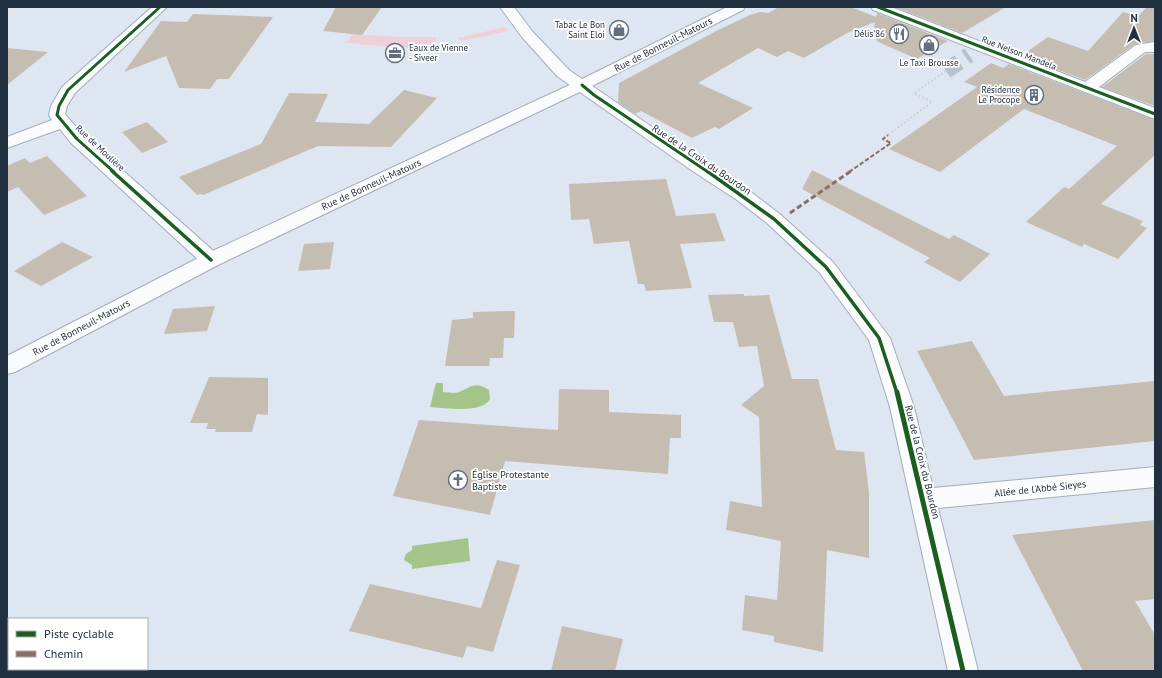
<svg xmlns="http://www.w3.org/2000/svg" width="1162" height="678" font-family="'PT Sans',sans-serif">
<rect width="100%" height="100%" fill="#dee7f1"/>
<!-- green -->
<g fill="#eed0d9">
<path d="M505,27l4,4 -43,9h-7l-1,-2z"/>
<path d="M352,34l48,3h36v4c-16,13 -68,3 -89,2z"/>
</g>
<!-- water -->
<g fill="#a3c58a">
<path d="M436,383h7v9c4,0 12,2 16,0 13,-5 15,-11 30,-2l1,9c-9,15 -44,9 -60,8z"/>
<path d="M468,538l2,23 -58,8v-4l-8,-5 2,-6 6,-4v-4z"/>
</g>
<!-- building -->
<g fill="#c6bdb2">
<path d="M336,7h46l-20,28 -39,-4z"/>
<path d="M779,7h72l25,10 1,-4 71,28 -31,18 -39,-17 -5,-7 2,-13 -28,11 -43,25 -16,-7 -11,6 -19,-9 -60,35 55,25 -34,21 -4,-2 -23,11 -51,-27 -6,3 -17,-12 1,-19 99,-53 32,-15 10,-3 8,1z"/>
<path d="M895,7h111l-44,26z"/>
<path d="M1147,7h8v34l-20,3 -50,36 -64,-24 27,-19 40,14 35,-39 15,4z"/>
<path d="M193,14l80,3 -44,62h-12l-7,10 -31,-1 -13,-32 -42,16 37,-51 26,1z"/>
<path d="M7,48l41,4 -41,33z"/>
<path d="M1146,54h9v52l-53,-19z"/>
<path d="M991,63l12,5 6,-4 146,56v35l-54,49 42,17 -3,4 7,3 -29,31 -34,-15 -2,3 -56,-25 38,-35 5,2 48,-43 -93,-37 -84,63 -51,-23 88,-62 -13,-5z"/>
<path d="M404,90l33,8 -46,49 -73,-1 -115,49 -2,-1 -4,1 -18,-18 82,-33 28,-51 39,1 -13,28 54,2z"/>
<path d="M147,122l21,20 -26,11 -20,-21z"/>
<path d="M47,156l40,40 -43,19 -26,-28 -11,5v-26l18,-8 5,5z"/>
<path d="M812,170l137,69 5,-4 36,19 -30,28 -36,-20 6,-4 -128,-69z"/>
<path d="M666,179l10,37 39,-3 10,28 -45,3 12,44 -46,3 -2,-7h-6l-9,-43 -35,3 -5,-25 -18,1 -2,-36z"/>
<path d="M62,242l31,15 -52,29 -27,-15z"/>
<path d="M334,242l-4,27 -32,2 6,-27z"/>
<path d="M744,294v2l25,-1 23,84h26l18,71 28,2 5,41v65l-42,-8 -4,102 -49,-10v-6l-32,-6 3,-35 32,5 4,-59 -55,-11 4,-29 32,6 -3,-90 -18,-12 23,-19 -7,-40 -18,1 -6,-25h-19l-6,-27z"/>
<path d="M215,306l-8,25 -43,3 9,-25z"/>
<path d="M515,311l-1,27h-10l-1,20h-13l-1,8h-44l7,-46 21,-2v-6z"/>
<path d="M972,341l32,55 151,-15v60l-181,19 -57,-109z"/>
<path d="M209,377l59,1v37l-11,-1 -5,18h-37l1,-3h-10l2,-6h-18z"/>
<path d="M559,389l50,1v22l72,3v23h-11l-2,36 -163,-13 -15,54 -97,-19 26,-76 139,10z"/>
<path d="M1155,520v79l-20,2 20,34v36h-72l-71,-136z"/>
<path d="M497,560l23,5 -27,87 -26,-6 -4,12 -114,-27 21,-47 111,24z"/>
<path d="M562,626l61,13 -8,32h-64z"/>
</g>
<g fill="none" stroke-linecap="round" stroke-linejoin="round">
<!-- street-tunnel -->
<path stroke="#b8c2ce" stroke-width="16" stroke-dasharray="16 8" stroke-linecap="butt" d="M946,71l23,-16"/>
<!-- street casing -->
<g stroke="#a2adb9" stroke-width="2">
<g id="street">
<path d="M152,7h15l-92,86 -8,13 -2,8 18,21 135,120 3,5 -3,5 -7,2 -7,-2 -133,-122 -11,-14 -53,19v-11l45,-17 -3,-5 2,-9 11,-19z"/>
<path d="M500,7h14l18,24 37,39 137,94 45,28 30,23 52,47 57,76 24,69 19,81 222,-21v20l-217,21 40,163h-30l-58,-264 -21,-67 -50,-68 -52,-49 -30,-23 -43,-28 -137,-96 -35,-39z"/>
<path d="M871,7h20l194,75 51,-37 19,-3v10h-10l-46,35 56,21v11l-282,-109z"/>
</g>
</g>
<!-- secondary casing -->
<g stroke="#a2adb9" stroke-width="2">
<path id="secondary" d="M727,7h18l-2,3 -155,78 -370,177 -203,107 -8,2v-18l197,-101 372,-173z"/>
</g>
<!-- path -->
<path stroke="#ced1d5" stroke-width="2" stroke-dasharray="2 2" stroke-linecap="butt" d="M888,135l44,-33 -18,-9 32,-22"/>
<!-- street -->
<use href="#street" fill="#fafbfd" fill-rule="evenodd"/>
<!-- secondary -->
<use href="#secondary" fill="#fafbfd" fill-rule="evenodd"/>
<!-- quiet-far1 -->
<path stroke="#8d6e63" stroke-width="2" stroke-dasharray="4.5 2" stroke-linecap="butt" d="M849,172l42,-29 -8,-4 5,-4"/>
<!-- quiet -->
<path stroke="#8d6e63" stroke-width="3" stroke-dasharray="5.5 3" stroke-linecap="butt" d="M790,213l61,-42"/>
<!-- cycleway-far2 casing -->
<g stroke="#fff" stroke-width="5">
<g id="cycleway-far2">
<path d="M878,7l277,107"/>
<path d="M582,85l12,10 114,77"/>
<path d="M114,172l-37,-33 -20,-24 2,-9 9,-16 92,-83"/>
</g>
</g>
<!-- cycleway-far1 casing -->
<g stroke="#fff" stroke-width="6">
<g id="cycleway-far1">
<path d="M112,171l99,89"/>
<path d="M707,171l67,48 52,48 53,71 18,55"/>
</g>
</g>
<!-- cycleway casing -->
<g stroke="#fff" stroke-width="8">
<path id="cycleway" d="M897,392l66,279"/>
</g>
<!-- cycleway-far2 -->
<use href="#cycleway-far2" stroke="#1b5e20" stroke-width="3"/>
<!-- cycleway-far1 -->
<use href="#cycleway-far1" stroke="#1b5e20" stroke-width="3.5"/>
<!-- cycleway -->
<use href="#cycleway" stroke="#1b5e20" stroke-width="5"/>
</g>
<!-- icons -->
<defs>
<g id="shop-ring" transform="scale(1)"><circle r="9.5" fill="#fff" stroke="#62707f" stroke-width="1.5"/><path d="M-5-2.5h2.3a2.7 3.5 0 0 1 5.4 0H5L5.5 6h-11ZM-1.5-2.5h3a1.5 2.3 0 0 0-3 0Z" fill="#62707f"/></g>
<g id="restaurant-ring" transform="scale(1)"><circle r="9.5" fill="#fff" stroke="#62707f" stroke-width="1.5"/><path d="M-5-6h1v4h1v-4h1v4h1v-4h1v5L-1.5 .5V6h-2V.5L-5-1ZM5-6V6H3V1.5H1.5Q1.5-4 5-6Z" fill="#62707f"/></g>
<g id="office-ring" transform="scale(1)"><circle r="9.5" fill="#fff" stroke="#62707f" stroke-width="1.5"/><path d="M-6-3h4V-5.5h4V-3h4V5H-6ZM-1-4.5V-3h2v-1.5ZM-6 0V1H6V0Z" fill="#62707f"/></g>
<g id="building-ring" transform="scale(1)"><circle r="9.5" fill="#fff" stroke="#62707f" stroke-width="1.5"/><path d="M-4-6H4V6H1V3H-1V6H-4ZM-2.5-4.3h1.7v1.8h-1.7ZM.8-4.3h1.7v1.8H.8ZM-2.5-1h1.7V.8h-1.7ZM.8-1h1.7V.8H.8Z" fill="#62707f"/></g>
<g id="church-ring" transform="scale(1)"><circle r="9.5" fill="#fff" stroke="#62707f" stroke-width="1.5"/><path d="M-1.2-6h2.4v3.5h3.3v2.4h-3.3V6h-2.4V-.1h-3.3v-2.4h3.3Z" fill="#62707f"/></g>
</defs>
<g fill-rule="evenodd">
<use href="#shop-ring" x="619" y="30"/>
<use href="#restaurant-ring" x="899" y="34"/>
<use href="#shop-ring" x="929" y="45"/>
<use href="#office-ring" x="395" y="53"/>
<use href="#building-ring" x="1034" y="95"/>
<use href="#church-ring" x="458" y="480"/>
</g>
<g text-anchor="middle" stroke-width="3.5" stroke-linejoin="round" paint-order="stroke">
<!-- far-poi labels -->
<g font-size="9" fill="#203041" stroke="#fff" text-anchor="end">
<text x="605" y="28">Tabac Le Bon<tspan x="605" dy="10">Saint Eloi</tspan></text>
<text x="885" y="37">Délis'86</text>
<text x="409" y="51" text-anchor="start">Eaux de Vienne<tspan x="409" dy="10">- Siveer</tspan></text>
<text x="929" y="66" text-anchor="middle">Le Taxi Brousse</text>
<text x="1020" y="93">Résidence<tspan x="1020" dy="10">Le Procope</tspan></text>
</g>
<!-- far-street labels -->
<g font-size="9" fill="#203041" stroke="#fff">
<text transform="translate(1019 53) rotate(21)" y="3">Rue Nelson Mandela</text>
<text transform="translate(100 148) rotate(43)" y="3">Rue de Moulière</text>
</g>
<!-- street labels -->
<g font-size="10" fill="#203041" stroke="#fff">
<text transform="translate(663 44) rotate(-27)" y="4">Rue de Bonneuil-Matours</text>
<text transform="translate(702 159) rotate(34)" y="4">Rue de la Croix du Bourdon</text>
<text transform="translate(371 184) rotate(-25)" y="4">Rue de Bonneuil-Matours</text>
<text transform="translate(81 327) rotate(-28)" y="4">Rue de Bonneuil-Matours</text>
<text transform="translate(923 462) rotate(76)" y="4">Rue de la Croix du Bourdon</text>
<text transform="translate(1040 488) rotate(-6)" y="4">Allée de l'Abbé Sieyes</text>
</g>
<!-- poi labels -->
<g font-size="10" fill="#203041" stroke="#fff" text-anchor="start">
<text x="472" y="478">Église Protestante<tspan x="472" dy="12">Baptiste</tspan></text>
</g>
</g>
<!-- border -->
<rect width="1162" height="678" fill="none" stroke="#203041" stroke-width="16"/>
<!-- legend -->
<rect x="8" y="618" width="140" height="52" fill="#ffffff" stroke="#a6acb3"/>
<rect x="16" y="631" width="20" height="6" fill="#1b5e20" stroke="#a6acb3"/>
<text x="44" y="638" font-size="12" fill="#203041">Piste cyclable</text>
<rect x="16" y="651" width="20" height="6" fill="#8d6e63" stroke="#a6acb3"/>
<text x="44" y="658" font-size="12" fill="#203041">Chemin</text>
<!-- north arrow -->
<g transform="translate(1134 28)" stroke="#ffffff" stroke-width="3" paint-order="stroke">
<path d="M0-3L7 15L0 10L-7 15Z" fill="#203041"/>
<text y="-6" font-size="11" font-weight="bold" text-anchor="middle" fill="#203041">N</text>
</g>
</svg>
